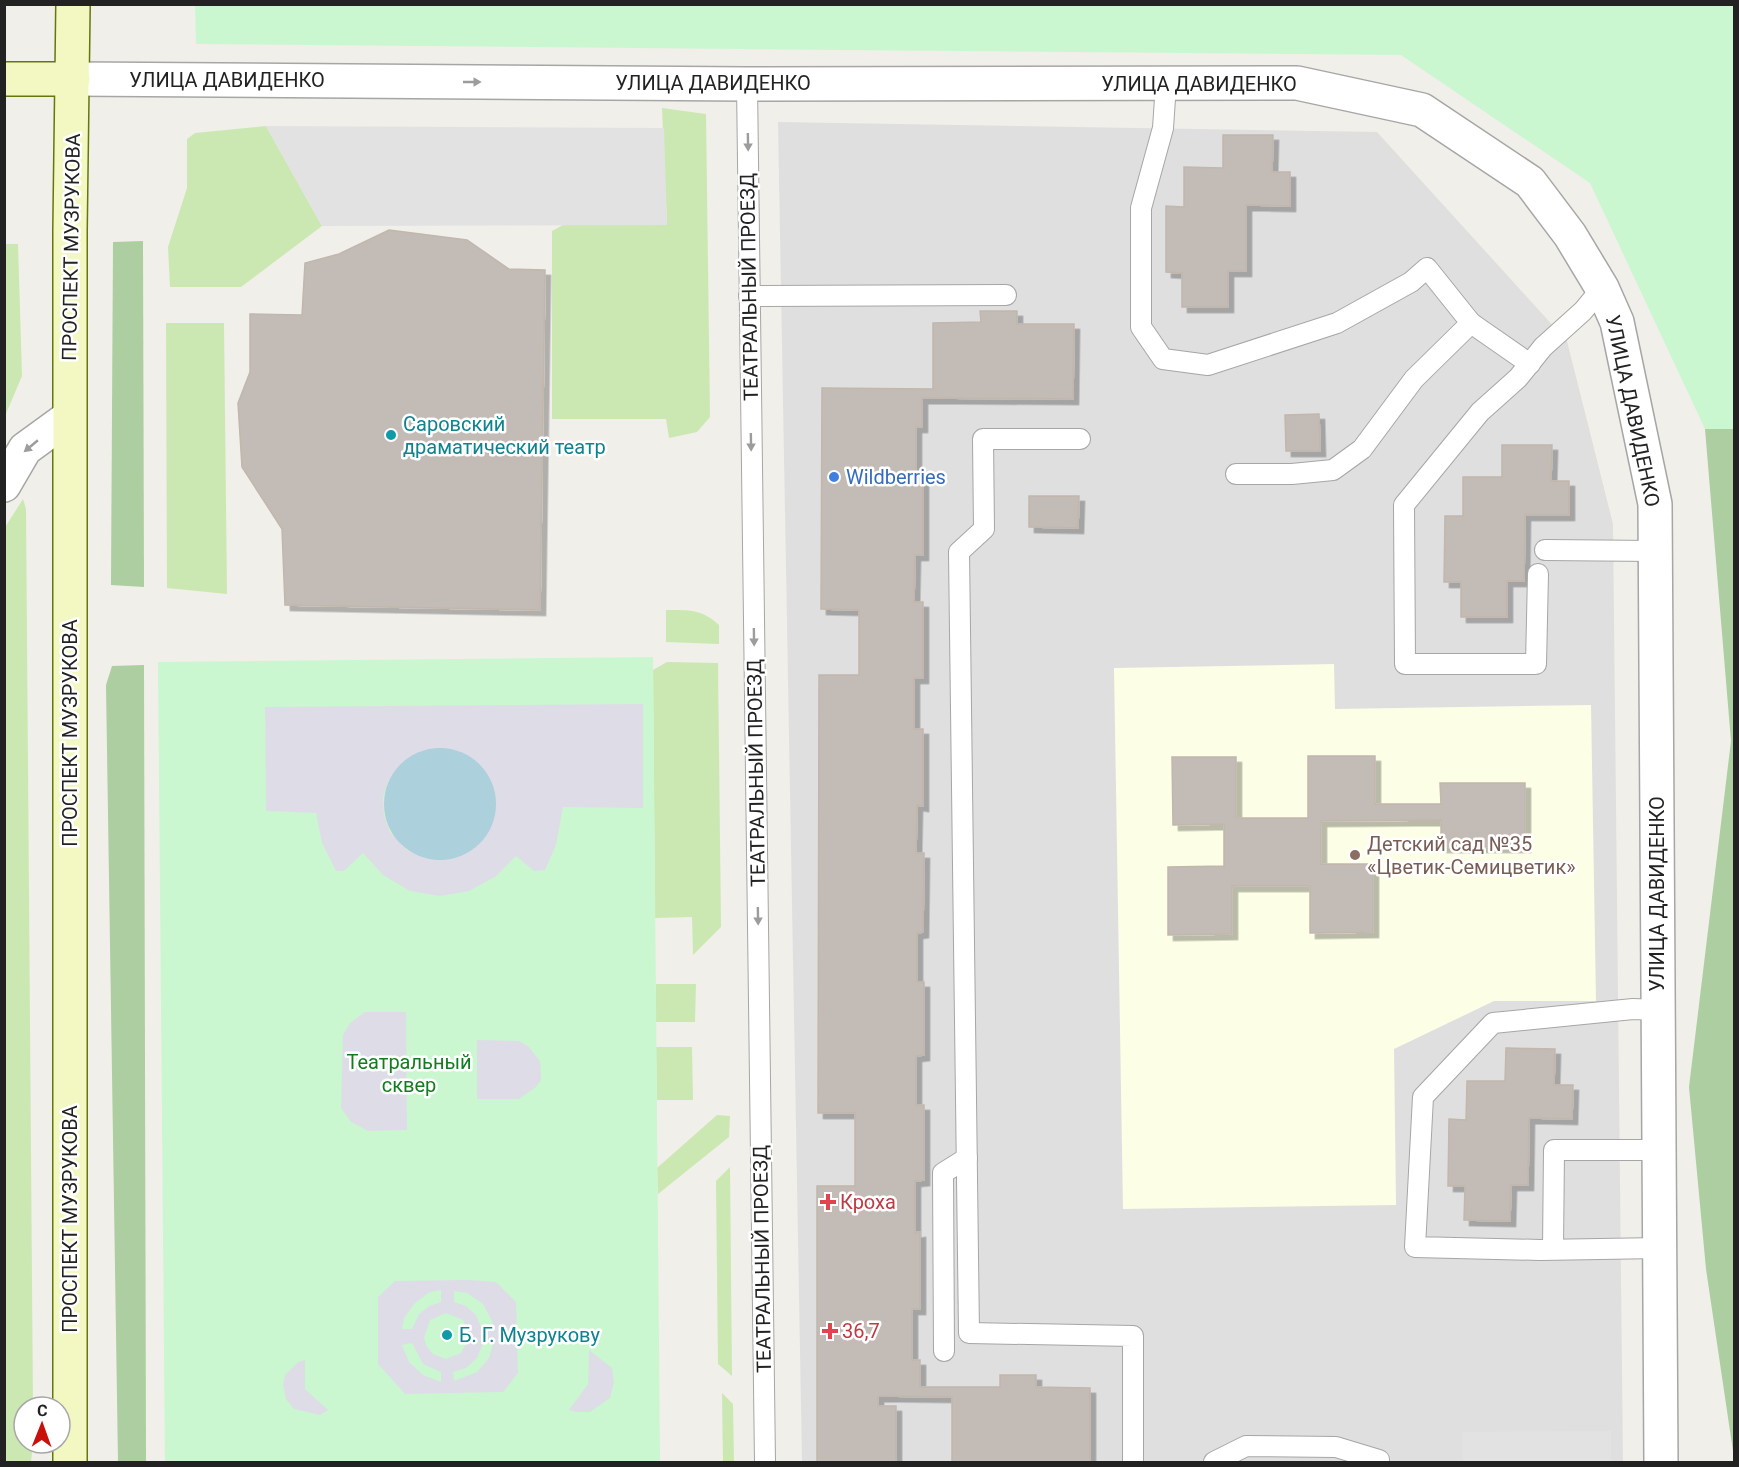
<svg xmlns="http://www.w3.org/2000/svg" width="1739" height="1467" font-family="Roboto,sans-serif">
<defs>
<filter id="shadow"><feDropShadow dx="5.5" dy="5.5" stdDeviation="0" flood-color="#0004"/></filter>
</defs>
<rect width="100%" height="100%" fill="#f1efe9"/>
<!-- residential -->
<path fill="#e0dfdf" d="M778,122l599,10 190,209 46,183 10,938h-821z"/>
<!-- education -->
<path fill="#fdfee6" d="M1334,664l1,45 256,-4 5,296h-102l-100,48 2,156 -273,4 -9,-541z"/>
<!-- grass -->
<g fill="#cbe8b3">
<path d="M662,108l44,6 4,303 -13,15 -28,6 -3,-19h-114v-188l11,-6h104z"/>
<path d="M266,126l56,100 -81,61h-71l-2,-40 19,-59v-49l8,-6z"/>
<path d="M5,244h13l4,132 -17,40z"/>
<path d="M166,323h58l3,271 -60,-6z"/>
<path d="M23,499l3,10 7,898h-9v36h9l-2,19h-26l-1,-933z"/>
<path d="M666,610c23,0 36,-1 53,15v19l-53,-2z"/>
<path d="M667,662l51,1 3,264 -28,28 -1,-38 -37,1 -2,-248z"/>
<path d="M656,984h40l-1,38h-39z"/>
<path d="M656,1047h36l1,53h-36z"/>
<path d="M717,1115l13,1 -1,21 -71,57 -1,-26z"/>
<path d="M730,1167l2,209 -14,-12 -2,-183z"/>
<path d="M722,1393l11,11 1,58h-11z"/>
</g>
<!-- forest -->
<g fill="#accea0">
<path d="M143,241l1,346 -33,-2 2,-343z"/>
<path d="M1705,429h29v1029l-28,-189 -17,-182 42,-346z"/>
<path d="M144,665l2,797h-28l-12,-777 6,-19z"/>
</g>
<!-- park -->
<g fill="#caf7cf">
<path d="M195,5h1539v424h-29l-115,-246 -189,-128 -1205,-11z"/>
<path d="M653,657l7,805h-495l-7,-800z"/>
</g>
<!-- parking -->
<g fill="#e2e2e2">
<path d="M266,126l398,2 3,97 -345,1z"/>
<path d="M1611,1431v31h-148l-1,-30z"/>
</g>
<!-- plaza -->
<g fill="#dedde7" fill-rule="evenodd">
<path d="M643,704v104l-80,-1 -7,38 -11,25 -11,1 -18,-15 -21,21 -26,14 -29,5 -30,-5 -27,-16 -20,-22 -19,18h-8l-14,-28 -6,-30 -50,-2 -1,-104zM389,779l40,80 -22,-9 -17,-18 -6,-17 -1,-18z"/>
<path d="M365,1012h41l1,118 -39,1 -17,-9 -10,-14 2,-73 7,-12z"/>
<path d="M477,1040l42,1 9,5 12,15 1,19 -5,7 -17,12h-42z"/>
<path d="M470,1280l26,2 20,20 2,71 -15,19 -98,2 -27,-30v-67l17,-16zM441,1290v12l-12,4 -10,8 -7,15h-10l2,-11 11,-15 15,-11zM454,1291l13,2 16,11 9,17 1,8h-11l-6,-14 -10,-9 -12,-4zM446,1313l17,7 6,17 -8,16 -15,6 -13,-5 -6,-7 -3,-9 6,-18zM412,1343l11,21 18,8v10l-18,-7 -14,-13 -7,-17zM483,1344h10l-4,14 -12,14 -23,9 -1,-9 13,-4 11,-10z"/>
<path d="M589,1350l23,18 2,14 -4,16 -20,14h-15l-6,-2 19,-26z"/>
<path d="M305,1360v29l23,21 -8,5 -26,-6 -8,-10 -3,-14 2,-10 13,-13z"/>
</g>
<!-- water -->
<circle fill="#acd0dc" cx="440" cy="804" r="56"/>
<!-- building -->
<g fill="#c2bbb6" stroke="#c2b7ac" stroke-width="1.5" filter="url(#shadow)">
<path d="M1223,135h50l-1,37h18v34l-44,-1v66h-18v36h-46v-34l-16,-1v-66l18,1v-40l39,1z"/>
<path d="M389,230l78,10 42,29 36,1 -5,340 -255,-5 -3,-76 -40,-62 -4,-64 12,-31v-58l52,1 3,-52 34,-9z"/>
<path d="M980,311h37v13h57l-1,75 -151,-1v29h-6v49h7v79h-8l-1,47h9v76h-9v51h9v77l-6,-1 -1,48h8l-1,79 -6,1v49h7v73l-8,1v49h8v75l-9,1v52l5,-1v77h-8v51h8v27h80v-12h36v12l54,1v74h-138v-65l-74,-1v10h18v56h-79v-276h38v-73h-37l1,-438h40v-65l-38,-1 1,-221 111,1v-66l48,-1z"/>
<path d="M1319,414l1,37h-34l-1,-36z"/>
<path d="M1502,445h50l-1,36h18v34h-44l-1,66h-17v36h-46v-35h-17l1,-66h18v-39h39z"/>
<path d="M1029,496h50l-1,32 -49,-1z"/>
<path d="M1308,756h67v48h66l-1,-21h85v64h-84v-27l-120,1v43h52v68l-63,1v-47h-78v48l-64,1v-68l56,-1v-42l-51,1 -1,-68h64v61h72z"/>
<path d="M1506,1048l49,1 -1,36h19l-1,34 -43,-1 -1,67h-17l-1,36 -46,-1 1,-34h-17l1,-67 17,1 1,-39h38z"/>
</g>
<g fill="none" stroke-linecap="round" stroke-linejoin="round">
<!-- lane casing -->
<g stroke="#a6a6a6" stroke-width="22">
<g id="lane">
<path d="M747,84l18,1378"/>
<path d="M1166,84l-3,44 -22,80v119l22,32 45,6 129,-42 74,-41 16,-14 44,55 59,41"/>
<path d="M749,296l257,-1"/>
<path d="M1080,439h-97l1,90 -25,23 10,781 164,3v126"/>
<path d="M1236,474h56l41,-4 29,-21 52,-70 57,-56"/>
<path d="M1545,550l110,1"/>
<path d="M1538,574l-2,90h-131l-1,-159 76,-93 38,-34 25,-31 40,-36 19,-23"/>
<path d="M1658,1010l-25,-1 -140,14 -70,74 -8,150 125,3 120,-2"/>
<path d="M1553,1249l1,-99h105"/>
<path d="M944,1351l-1,-178 24,-15"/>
<path d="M1214,1462l32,-16 90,1 43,13v2"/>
</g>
</g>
<!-- street casing -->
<g stroke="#a6a6a6" stroke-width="36">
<g id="street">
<path d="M73,79l674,5 550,-1 125,27 108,72 40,53 32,53 15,34 38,182 6,958"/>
<path d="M4,485l21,-36 44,-32"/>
</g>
</g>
<!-- secondary casing -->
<g stroke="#67760b" stroke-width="36">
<g id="secondary">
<path d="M4,79h69"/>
<path d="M70,1462v-1232l3,-226"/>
</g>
</g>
<!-- lane -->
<use href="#lane" stroke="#fff" stroke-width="20"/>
<!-- street -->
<use href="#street" stroke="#fff" stroke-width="33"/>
<!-- secondary -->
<use href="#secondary" stroke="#f3f7c2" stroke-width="33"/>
</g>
<!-- one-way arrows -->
<defs><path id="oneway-solid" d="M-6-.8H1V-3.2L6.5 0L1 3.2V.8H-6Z" transform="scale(1.5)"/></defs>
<g fill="#9c9c9c">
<use href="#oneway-solid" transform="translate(472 82)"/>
<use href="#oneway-solid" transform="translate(748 142) rotate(89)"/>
<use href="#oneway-solid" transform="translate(751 442) rotate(89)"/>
<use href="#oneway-solid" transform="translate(31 446) rotate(140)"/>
<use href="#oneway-solid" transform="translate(754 637) rotate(89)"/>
<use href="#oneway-solid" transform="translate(758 916) rotate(89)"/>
</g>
<!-- markers -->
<g fill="#0f9aa8" stroke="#fff" stroke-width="2">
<circle cx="391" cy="435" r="6"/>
<circle cx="447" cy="1335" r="6"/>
</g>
<circle fill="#3f7fe0" stroke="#fff" stroke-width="2" cx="834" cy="477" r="6"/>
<circle fill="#8d6e63" stroke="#fff" stroke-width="2" cx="1355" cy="855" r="6"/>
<g fill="#e0444e" stroke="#fff" stroke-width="2">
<path d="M825 1193h6v6h6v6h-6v6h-6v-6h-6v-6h6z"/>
<path d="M827 1322h6v6h6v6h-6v6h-6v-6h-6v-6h6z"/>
</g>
<g text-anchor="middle" stroke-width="5" stroke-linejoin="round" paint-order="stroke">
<!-- street labels -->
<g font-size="20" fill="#222" stroke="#fff">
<text x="227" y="87">УЛИЦА ДАВИДЕНКО</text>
<text x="713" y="90">УЛИЦА ДАВИДЕНКО</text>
<text x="1199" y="91">УЛИЦА ДАВИДЕНКО</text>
<text transform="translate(71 247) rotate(-89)" y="7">ПРОСПЕКТ МУЗРУКОВА</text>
<text transform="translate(749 287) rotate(-91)" y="7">ТЕАТРАЛЬНЫЙ ПРОЕЗД</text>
<text transform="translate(1633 411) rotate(78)" y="7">УЛИЦА ДАВИДЕНКО</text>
<text transform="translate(70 733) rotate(-90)" y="7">ПРОСПЕКТ МУЗРУКОВА</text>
<text transform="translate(756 773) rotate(-91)" y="7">ТЕАТРАЛЬНЫЙ ПРОЕЗД</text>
<text transform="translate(1657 894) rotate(-90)" y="7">УЛИЦА ДАВИДЕНКО</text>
<text transform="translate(70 1219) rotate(-90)" y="7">ПРОСПЕКТ МУЗРУКОВА</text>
<text transform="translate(762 1259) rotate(-91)" y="7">ТЕАТРАЛЬНЫЙ ПРОЕЗД</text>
</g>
<!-- culture labels -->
<g font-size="20" fill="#0d838f" stroke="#fff" text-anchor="start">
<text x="403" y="431">Саровский<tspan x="403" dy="23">драматический театр</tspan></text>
<text x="459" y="1342">Б. Г. Музрукову</text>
</g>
<!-- shop labels -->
<g font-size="20" fill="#366cbe" stroke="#fff" text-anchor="start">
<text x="846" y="484">Wildberries</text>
</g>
<!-- education labels -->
<g font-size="20" fill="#785e54" stroke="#fff" text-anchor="start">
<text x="1367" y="851">Детский сад №35<tspan x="1367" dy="23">«Цветик-Семицветик»</tspan></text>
</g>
<!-- park labels -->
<g font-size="20" fill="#127d1e" stroke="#fff">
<text x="409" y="1069">Театральный<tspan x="409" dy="23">сквер</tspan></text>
</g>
<!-- health labels -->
<g font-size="20" fill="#be3a42" stroke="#fff" text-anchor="start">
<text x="840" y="1209">Кроха</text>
<text x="842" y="1338">36,7</text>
</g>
</g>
<!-- border -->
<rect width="1739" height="1467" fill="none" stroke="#222222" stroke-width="12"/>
<!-- north arrow -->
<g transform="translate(42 1425) rotate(1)"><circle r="28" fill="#ffffff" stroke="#a7a7a7" stroke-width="1.5"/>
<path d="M0-4.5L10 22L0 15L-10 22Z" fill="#c8110b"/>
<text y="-9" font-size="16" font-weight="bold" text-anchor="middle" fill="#222222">С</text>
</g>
</svg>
